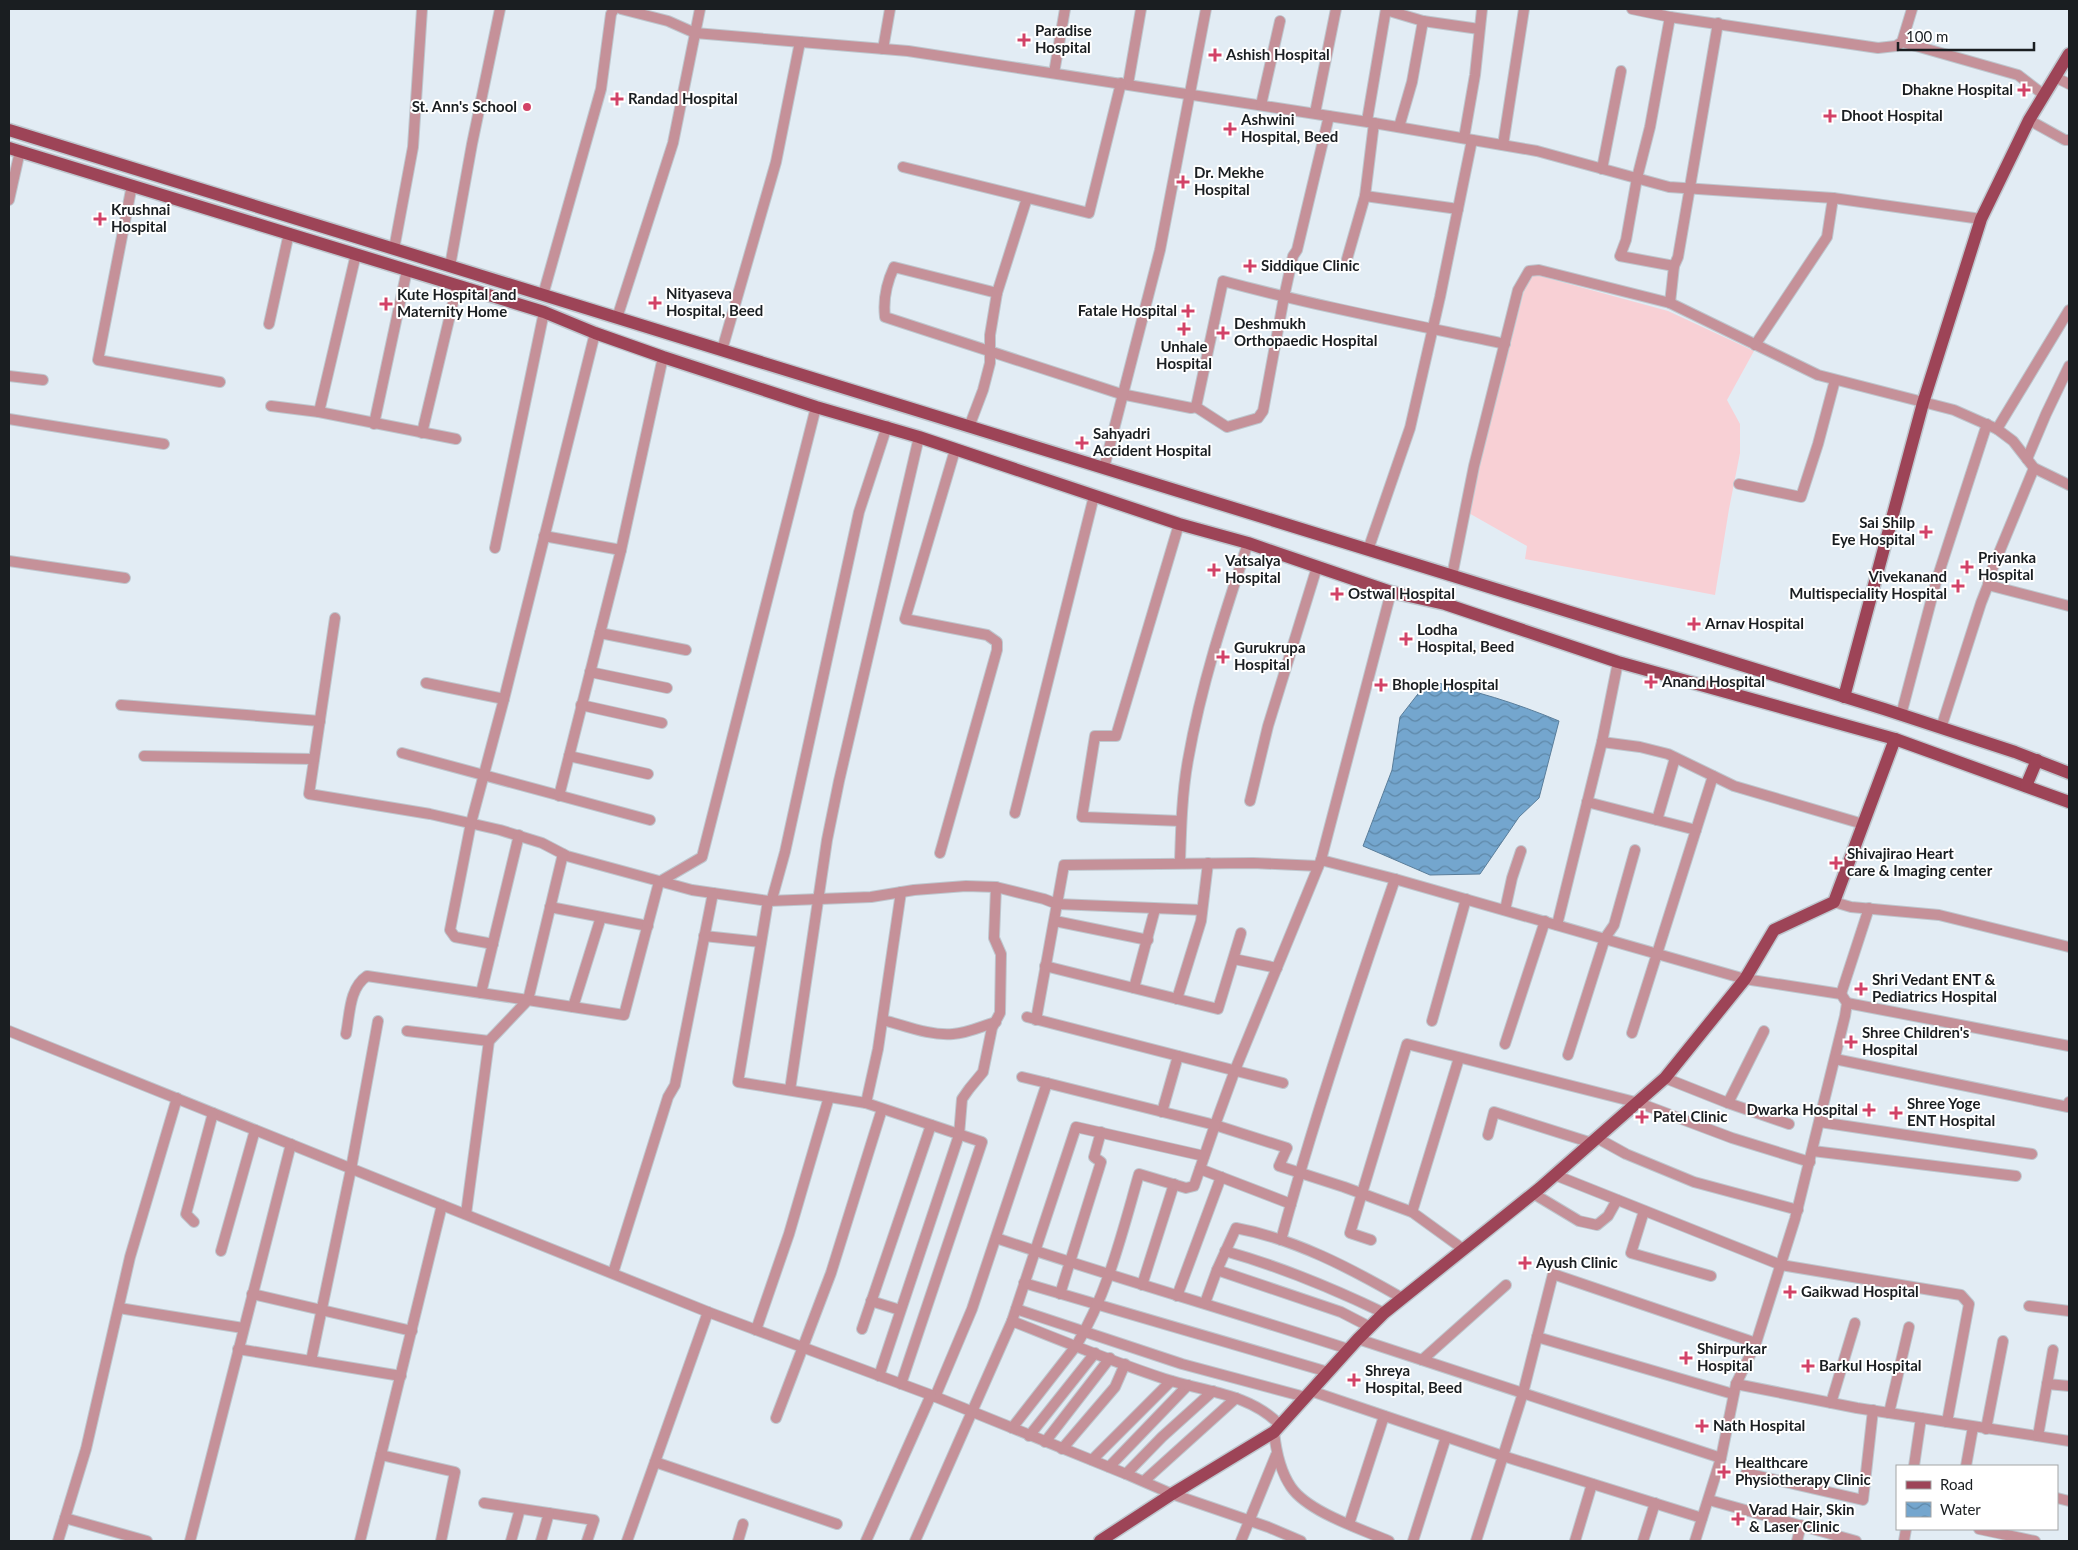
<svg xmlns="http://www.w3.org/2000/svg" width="2078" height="1550" font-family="Lato,sans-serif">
<defs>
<pattern id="water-waves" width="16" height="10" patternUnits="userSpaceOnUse" patternTransform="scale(1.25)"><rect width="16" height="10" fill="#74a6ce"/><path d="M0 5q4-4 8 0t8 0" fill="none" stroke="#5e87a7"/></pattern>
</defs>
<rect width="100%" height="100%" fill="#e2ecf4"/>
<!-- garden -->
<path fill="#f8d0d5" d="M1536,275l132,36 86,40 -27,49 13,24v29l-11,56 -14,86 -190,-36 2,-13 -60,-34 60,-233z"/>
<!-- water -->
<path fill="url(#water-waves)" stroke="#597d9a" d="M1428,681c46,9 88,22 131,40l-20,77 -20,19 -39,57 -50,1 -67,-29 29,-76 8,-53z"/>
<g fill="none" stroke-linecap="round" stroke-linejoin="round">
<!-- minor casing -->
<g stroke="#bec7ce" stroke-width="12">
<g id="minor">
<path d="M621,9l47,12 27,12 213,18 466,72 163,28 132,36 164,11 148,21"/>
<path d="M1632,9l38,8 208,31 18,-2 6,-4 10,-33"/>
<path d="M1386,10l37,11 56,8"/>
<path d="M1670,17l-20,110 -13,51 -11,62 -6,16 54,10"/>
<path d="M1902,42l116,33 26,20"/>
<path d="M883,49l7,-40"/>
<path d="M1054,73l11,-64"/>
<path d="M2055,77l14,7"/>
<path d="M1128,84l13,-75"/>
<path d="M1261,105l19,-84"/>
<path d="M1315,113l21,-104"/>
<path d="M1329,116l-32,134 -4,6 -9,41 -21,114 -5,7 -31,9 -31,-20 27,-126c93,25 187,43 282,63"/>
<path d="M2029,120l36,20h4"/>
<path d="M1367,121l19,-112"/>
<path d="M1399,127l13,-45 11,-61"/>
<path d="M1464,138l11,-63 7,-66"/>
<path d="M1503,145l21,-136"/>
<path d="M903,167l186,46 32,-130"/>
<path d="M1602,169l19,-98"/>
<path d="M132,185l-34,175 122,22"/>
<path d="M1365,196l93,13"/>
<path d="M9,200l11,-49"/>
<path d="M394,249l19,-102 9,-138"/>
<path d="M1347,259l18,-63 9,-73"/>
<path d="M450,266l22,-122 28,-135"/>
<path d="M997,293l-103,-26c-7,15 -11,33 -9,50l236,77 70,14 5,-1"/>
<path d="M543,295l58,-206 10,-75 3,-5"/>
<path d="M1670,303l4,-37 4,-9 40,-234"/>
<path d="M617,318l56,-175 27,-134"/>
<path d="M269,324l20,-91"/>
<path d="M1755,345l72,-108 6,-39"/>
<path d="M722,350l54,-188 24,-120"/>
<path d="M9,376l34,4"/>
<path d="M271,406l48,6 137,27"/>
<path d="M319,412l37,-158"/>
<path d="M9,419l155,25"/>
<path d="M374,424l33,-154"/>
<path d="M969,427l14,-37 7,-27v-28l7,-42 30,-95"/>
<path d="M1997,429l72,-119"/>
<path d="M422,433l35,-147"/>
<path d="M2027,459l19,-45 23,-48"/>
<path d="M1104,468l56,-218 46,-241"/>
<path d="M1739,484l62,13 17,-53 17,-64"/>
<path d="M1179,524l-63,212h-21l-13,81 99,4"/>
<path d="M544,536l77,14"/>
<path d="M495,548l49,-236"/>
<path d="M1368,550l42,-122 30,-131 32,-157"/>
<path d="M9,561l116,17"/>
<path d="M1452,576l22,-110 44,-176 11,-19 10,-1 131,33 148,72 136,35 43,19 16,12 21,27 35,17"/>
<path d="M1988,585l81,21"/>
<path d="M1391,592l-70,268 74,19 350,100 96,15 6,9 -2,13 -50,203 -39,124 -20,41 -15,74 -26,83"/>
<path d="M335,618l-26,176 121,20 70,16 42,13 25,13 125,34 76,11 103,-4 43,-7 52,-4 30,1 48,12 13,5 145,6"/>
<path d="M600,633l86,17"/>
<path d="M590,672l77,16"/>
<path d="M426,683l78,16"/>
<path d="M121,705l199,16"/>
<path d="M581,705l81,18"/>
<path d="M1901,715l35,-133 51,-158"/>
<path d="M1941,728l40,-125 7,-18 1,-8 45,-109"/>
<path d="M1602,742l38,5 28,7 66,32 129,38"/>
<path d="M402,753l248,67"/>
<path d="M144,756l170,3"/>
<path d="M569,756l79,18"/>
<path d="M559,796l62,-246 42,-193"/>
<path d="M1250,801l18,-75 49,-159"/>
<path d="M1587,802l109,28"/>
<path d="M1015,813l79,-317"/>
<path d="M1657,820l18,-62"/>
<path d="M940,853l57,-203v-8l-10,-7 -82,-16 50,-169"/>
<path d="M1321,860l-86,210 -20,55 72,23 -8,18 65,21 68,25 51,37"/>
<path d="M1180,862c1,-34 2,-69 8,-102 13,-74 36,-145 60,-217"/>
<path d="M772,899l13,-47 74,-340 28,-86"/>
<path d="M768,901l-30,181 128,21 116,39 -81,242"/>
<path d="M1834,902l17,5 88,8 130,32"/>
<path d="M550,907l98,19"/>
<path d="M1505,910l7,-32 9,-27"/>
<path d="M1055,921l93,19"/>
<path d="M1557,925l45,-183 16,-80"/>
<path d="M704,936l57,6"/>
<path d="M493,944l-38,-7 -5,-7 21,-107 33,-124 91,-366"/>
<path d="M1234,959l43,9"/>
<path d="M1045,966l173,43 23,-76"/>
<path d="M1134,988l21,-79"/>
<path d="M481,993l38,-158"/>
<path d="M1841,994l28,-86"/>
<path d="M1177,999l24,-78 7,-58"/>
<path d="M1847,1003l222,43"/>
<path d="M573,1007l28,-90"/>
<path d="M1027,1017l256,66"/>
<path d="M883,1020c23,6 47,16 70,14 15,-1 29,-8 43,-12"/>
<path d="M1036,1020l28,-155 189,-2 65,3"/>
<path d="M1432,1021l34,-122"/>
<path d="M9,1031l699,281 223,83 195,79 46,20 96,33 33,14"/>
<path d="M407,1031l82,10"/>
<path d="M1632,1033l81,-257"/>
<path d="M346,1034c4,-20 3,-46 21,-58l161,24 35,-146"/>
<path d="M1505,1044l40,-123"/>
<path d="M1568,1055l37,-117 9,-13 21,-75"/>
<path d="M1835,1059l233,48 1,-5"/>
<path d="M1022,1077l25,6"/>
<path d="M1665,1078l63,25 61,21"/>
<path d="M790,1090l37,-250 12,-59 80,-344"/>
<path d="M866,1103l12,-54 23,-157"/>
<path d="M1728,1103l36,-72"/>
<path d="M1162,1112l16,-56"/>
<path d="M1820,1122l212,32"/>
<path d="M1488,1135l6,-23 98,31"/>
<path d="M1597,1138l29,16 68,28 104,28"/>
<path d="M1813,1151l203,25"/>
<path d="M1200,1169l91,35"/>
<path d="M1555,1175l226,90 180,30 8,9 -22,118"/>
<path d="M1534,1194l45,27 18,4 11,-9 9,-16"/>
<path d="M1644,1211l-13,42 80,23"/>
<path d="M1412,1212l47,-154"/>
<path d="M466,1214l23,-173 39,-41 96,15 35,-133 43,-25 114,-450"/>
<path d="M194,1222l-8,-8 27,-101"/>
<path d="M996,1238c117,39 235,73 352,111"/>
<path d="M1281,1240c33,-122 73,-242 114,-361"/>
<path d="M1371,1240l-21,-7 57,-189 232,59 93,35 78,24"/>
<path d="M221,1251l34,-121"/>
<path d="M1225,1251c57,16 105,36 159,62"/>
<path d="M1217,1270l19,-42c59,11 114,40 166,70"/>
<path d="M613,1273l55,-176 7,-12 38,-192"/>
<path d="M1024,1283l304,89"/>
<path d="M1142,1285l32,-101"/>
<path d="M252,1294l160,37"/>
<path d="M1060,1294l41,-132 -7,-5 7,-25"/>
<path d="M1177,1296l44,-119"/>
<path d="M871,1301l29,9"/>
<path d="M1205,1303l12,-33 124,42 29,15"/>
<path d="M2029,1306l40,5"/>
<path d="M119,1308l124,20"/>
<path d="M1016,1309l166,55 123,33"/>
<path d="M1012,1321l64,-194 128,29"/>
<path d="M862,1329l69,-204"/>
<path d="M756,1330l33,-96 40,-137"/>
<path d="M1537,1337l196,57"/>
<path d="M1358,1339l363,119"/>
<path d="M238,1349l163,27"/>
<path d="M1422,1360l84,-75"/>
<path d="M311,1361l40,-192 27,-148"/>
<path d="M879,1376l80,-241 3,-36 7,-10 14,-17 9,-44 8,-15 1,-59 -7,-16 2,-51"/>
<path d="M1736,1384l121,24 212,33"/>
<path d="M2047,1384l22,2"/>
<path d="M1311,1391l192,65 199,62"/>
<path d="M935,1397l37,-88 75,-226 168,42 -21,61 -8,2 -47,-14c-17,59 -31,119 -63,172l-64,82"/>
<path d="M1831,1403l24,-80"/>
<path d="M1889,1413l20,-86"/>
<path d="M776,1418l55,-145 51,-164"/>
<path d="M1986,1429l17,-88"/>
<path d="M1274,1432c2,19 6,39 17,55 17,25 70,42 98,54"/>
<path d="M1029,1436l66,-83"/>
<path d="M2038,1436l15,-86"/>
<path d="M1045,1442l65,-84"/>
<path d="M1062,1449l53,-62 10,-23"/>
<path d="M381,1455l74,17 -14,69"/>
<path d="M1092,1460l79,-79"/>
<path d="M655,1462l182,62"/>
<path d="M1914,1466l7,-48"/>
<path d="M1966,1466l7,-39"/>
<path d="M1109,1467l79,-82"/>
<path d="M1746,1473l117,27 10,-90"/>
<path d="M1126,1474l36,-37 51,-46"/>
<path d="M1144,1481l92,-83"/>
<path d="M2057,1498l12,3"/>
<path d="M1709,1500l147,41"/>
<path d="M484,1503l110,17 -7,21"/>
<path d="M65,1518l82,23"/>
<path d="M1349,1524l35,-108"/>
<path d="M1979,1529l56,12"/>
<path d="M58,1541l28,-92 44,-192 47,-159"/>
<path d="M190,1541l101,-397"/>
<path d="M360,1541l82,-336"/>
<path d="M511,1541l9,-32"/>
<path d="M541,1541l8,-28"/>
<path d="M627,1541l81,-229"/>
<path d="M738,1541l5,-17"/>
<path d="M866,1541l65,-146"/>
<path d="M915,1541l97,-220c50,20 101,41 153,58 40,13 84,14 115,46"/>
<path d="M1241,1541l35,-86"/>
<path d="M1413,1541l33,-104"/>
<path d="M1476,1541l47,-148 30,-119 203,69"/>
<path d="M1575,1541l17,-57"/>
<path d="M1643,1541l12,-38"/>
<path d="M1797,1541l4,-16"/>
<path d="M1904,1541l2,-12"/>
</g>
</g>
<!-- major casing -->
<g stroke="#bec7ce" stroke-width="15">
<g id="major">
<path d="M9,130l1875,579 131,43 54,21"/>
<path d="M9,148l535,164 51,21 68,24 153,50 103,30 260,87 69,19 143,49 54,12 173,58 277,77 174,63"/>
<path d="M1844,697l79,-294 58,-184 48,-99 40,-66"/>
<path d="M2026,786l11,-26"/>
<path d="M1100,1541l72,-47 102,-62 84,-93 26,-26 156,-125 125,-110 80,-99 29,-49 60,-28 61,-163"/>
</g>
</g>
<!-- minor -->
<use href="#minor" stroke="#c59199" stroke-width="10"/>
<!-- major -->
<use href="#major" stroke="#9d4457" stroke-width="12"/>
</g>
<!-- markers -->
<g fill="#d24267" stroke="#fff" stroke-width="2">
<path d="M1021.5 32.5h5v5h5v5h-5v5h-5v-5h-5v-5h5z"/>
<path d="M1212.5 47.5h5v5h5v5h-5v5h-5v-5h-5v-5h5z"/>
<path d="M2021.5 82.5h5v5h5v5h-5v5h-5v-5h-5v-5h5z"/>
<path d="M614.5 91.5h5v5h5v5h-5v5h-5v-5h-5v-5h5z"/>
<circle cx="527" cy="107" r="5"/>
<path d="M1827.5 108.5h5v5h5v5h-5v5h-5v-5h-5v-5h5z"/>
<path d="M1227.5 121.5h5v5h5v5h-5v5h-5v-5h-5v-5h5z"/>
<path d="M1180.5 174.5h5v5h5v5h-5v5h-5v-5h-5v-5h5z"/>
<path d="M97.5 211.5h5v5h5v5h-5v5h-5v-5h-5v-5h5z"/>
<path d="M1247.5 258.5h5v5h5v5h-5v5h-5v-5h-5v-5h5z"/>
<path d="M652.5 295.5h5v5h5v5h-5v5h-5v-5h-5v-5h5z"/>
<path d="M383.5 296.5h5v5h5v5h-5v5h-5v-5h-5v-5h5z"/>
<path d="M1185.5 303.5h5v5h5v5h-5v5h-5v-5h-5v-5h5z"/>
<path d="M1181.5 321.5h5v5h5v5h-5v5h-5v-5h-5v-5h5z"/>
<path d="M1220.5 325.5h5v5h5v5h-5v5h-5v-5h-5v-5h5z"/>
<path d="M1079.5 435.5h5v5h5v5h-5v5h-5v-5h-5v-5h5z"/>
<path d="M1923.5 524.5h5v5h5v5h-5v5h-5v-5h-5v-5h5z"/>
<path d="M1964.5 559.5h5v5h5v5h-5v5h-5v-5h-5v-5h5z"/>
<path d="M1211.5 562.5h5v5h5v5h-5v5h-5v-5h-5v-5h5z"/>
<path d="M1955.5 578.5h5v5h5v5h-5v5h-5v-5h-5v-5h5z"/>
<path d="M1334.5 586.5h5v5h5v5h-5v5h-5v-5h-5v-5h5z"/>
<path d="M1691.5 616.5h5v5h5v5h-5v5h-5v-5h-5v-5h5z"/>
<path d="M1403.5 631.5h5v5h5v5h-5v5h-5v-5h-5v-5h5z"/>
<path d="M1220.5 649.5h5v5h5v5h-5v5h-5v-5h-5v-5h5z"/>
<path d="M1648.5 674.5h5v5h5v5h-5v5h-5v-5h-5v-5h5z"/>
<path d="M1378.5 677.5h5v5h5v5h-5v5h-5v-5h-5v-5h5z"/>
<path d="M1833.5 855.5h5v5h5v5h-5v5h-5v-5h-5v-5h5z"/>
<path d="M1858.5 981.5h5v5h5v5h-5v5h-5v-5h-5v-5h5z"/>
<path d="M1848.5 1034.5h5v5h5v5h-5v5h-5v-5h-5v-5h5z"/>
<path d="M1866.5 1102.5h5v5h5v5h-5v5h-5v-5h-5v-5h5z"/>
<path d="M1893.5 1105.5h5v5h5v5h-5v5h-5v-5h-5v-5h5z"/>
<path d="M1639.5 1109.5h5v5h5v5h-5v5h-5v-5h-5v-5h5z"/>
<path d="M1522.5 1255.5h5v5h5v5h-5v5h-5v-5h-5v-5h5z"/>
<path d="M1787.5 1284.5h5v5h5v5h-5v5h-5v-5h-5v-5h5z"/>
<path d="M1683.5 1350.5h5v5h5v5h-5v5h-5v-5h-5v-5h5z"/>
<path d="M1805.5 1358.5h5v5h5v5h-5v5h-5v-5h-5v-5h5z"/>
<path d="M1351.5 1372.5h5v5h5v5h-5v5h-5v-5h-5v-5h5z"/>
<path d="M1699.5 1418.5h5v5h5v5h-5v5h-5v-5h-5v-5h5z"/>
<path d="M1721.5 1464.5h5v5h5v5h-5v5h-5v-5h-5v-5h5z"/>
<path d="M1735.5 1511.5h5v5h5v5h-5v5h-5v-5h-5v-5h5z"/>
</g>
<g text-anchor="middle" stroke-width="4" stroke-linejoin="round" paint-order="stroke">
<!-- poi labels -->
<g font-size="15" font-weight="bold" fill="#1a1e21" stroke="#fff" text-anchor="start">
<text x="1035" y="36">Paradise<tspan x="1035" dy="17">Hospital</tspan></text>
<text x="1226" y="60">Ashish Hospital</text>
<text x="2013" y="95" text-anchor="end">Dhakne Hospital</text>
<text x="628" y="104">Randad Hospital</text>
<text x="517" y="112" text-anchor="end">St. Ann's School</text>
<text x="1841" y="121">Dhoot Hospital</text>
<text x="1241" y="125">Ashwini<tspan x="1241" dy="17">Hospital, Beed</tspan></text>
<text x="1194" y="178">Dr. Mekhe<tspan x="1194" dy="17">Hospital</tspan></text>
<text x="111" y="215">Krushnai<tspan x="111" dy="17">Hospital</tspan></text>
<text x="1261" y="271">Siddique Clinic</text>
<text x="666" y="299">Nityaseva<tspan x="666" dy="17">Hospital, Beed</tspan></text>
<text x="397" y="300">Kute Hospital and<tspan x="397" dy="17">Maternity Home</tspan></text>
<text x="1177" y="316" text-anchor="end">Fatale Hospital</text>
<text x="1234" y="329">Deshmukh<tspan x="1234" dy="17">Orthopaedic Hospital</tspan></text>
<text x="1184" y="352" text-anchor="middle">Unhale<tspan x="1184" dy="17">Hospital</tspan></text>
<text x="1093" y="439">Sahyadri<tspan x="1093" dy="17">Accident Hospital</tspan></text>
<text x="1915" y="528" text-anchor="end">Sai Shilp<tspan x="1915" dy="17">Eye Hospital</tspan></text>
<text x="1978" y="563">Priyanka<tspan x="1978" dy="17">Hospital</tspan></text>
<text x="1225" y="566">Vatsalya<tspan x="1225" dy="17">Hospital</tspan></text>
<text x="1947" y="582" text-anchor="end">Vivekanand<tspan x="1947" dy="17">Multispeciality Hospital</tspan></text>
<text x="1348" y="599">Ostwal Hospital</text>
<text x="1705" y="629">Arnav Hospital</text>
<text x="1417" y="635">Lodha<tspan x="1417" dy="17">Hospital, Beed</tspan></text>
<text x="1234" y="653">Gurukrupa<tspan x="1234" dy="17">Hospital</tspan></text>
<text x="1662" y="687">Anand Hospital</text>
<text x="1392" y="690">Bhople Hospital</text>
<text x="1847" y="859">Shivajirao Heart<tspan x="1847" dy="17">care &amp; Imaging center</tspan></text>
<text x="1872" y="985">Shri Vedant ENT &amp;<tspan x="1872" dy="17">Pediatrics Hospital</tspan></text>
<text x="1862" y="1038">Shree Children's<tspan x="1862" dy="17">Hospital</tspan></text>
<text x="1907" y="1109">Shree Yoge<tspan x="1907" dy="17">ENT Hospital</tspan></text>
<text x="1858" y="1115" text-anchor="end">Dwarka Hospital</text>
<text x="1653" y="1122">Patel Clinic</text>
<text x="1536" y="1268">Ayush Clinic</text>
<text x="1801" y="1297">Gaikwad Hospital</text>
<text x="1697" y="1354">Shirpurkar<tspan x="1697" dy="17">Hospital</tspan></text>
<text x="1819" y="1371">Barkul Hospital</text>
<text x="1365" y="1376">Shreya<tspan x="1365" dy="17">Hospital, Beed</tspan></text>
<text x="1713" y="1431">Nath Hospital</text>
<text x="1735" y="1468">Healthcare<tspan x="1735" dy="17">Physiotherapy Clinic</tspan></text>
<text x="1749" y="1515">Varad Hair, Skin<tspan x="1749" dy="17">&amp; Laser Clinic</tspan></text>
</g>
</g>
<!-- border -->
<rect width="2078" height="1550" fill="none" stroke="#1a1e21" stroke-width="20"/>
<!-- legend -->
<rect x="1896" y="1465" width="162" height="65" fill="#ffffff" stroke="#a3a5a6"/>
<rect x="1906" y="1481" width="25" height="8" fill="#9d4457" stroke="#a3a5a6"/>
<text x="1940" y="1490" font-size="15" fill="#1a1e21">Road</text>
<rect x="1906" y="1502" width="25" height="15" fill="url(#water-waves)" stroke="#a3a5a6"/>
<text x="1940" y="1515" font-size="15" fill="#1a1e21">Water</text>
<!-- scale -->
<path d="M1898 42v8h136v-8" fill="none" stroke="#1a1e21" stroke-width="2.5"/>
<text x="1906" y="42" font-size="15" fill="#1a1e21" stroke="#ffffff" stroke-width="4" paint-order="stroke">100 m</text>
</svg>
